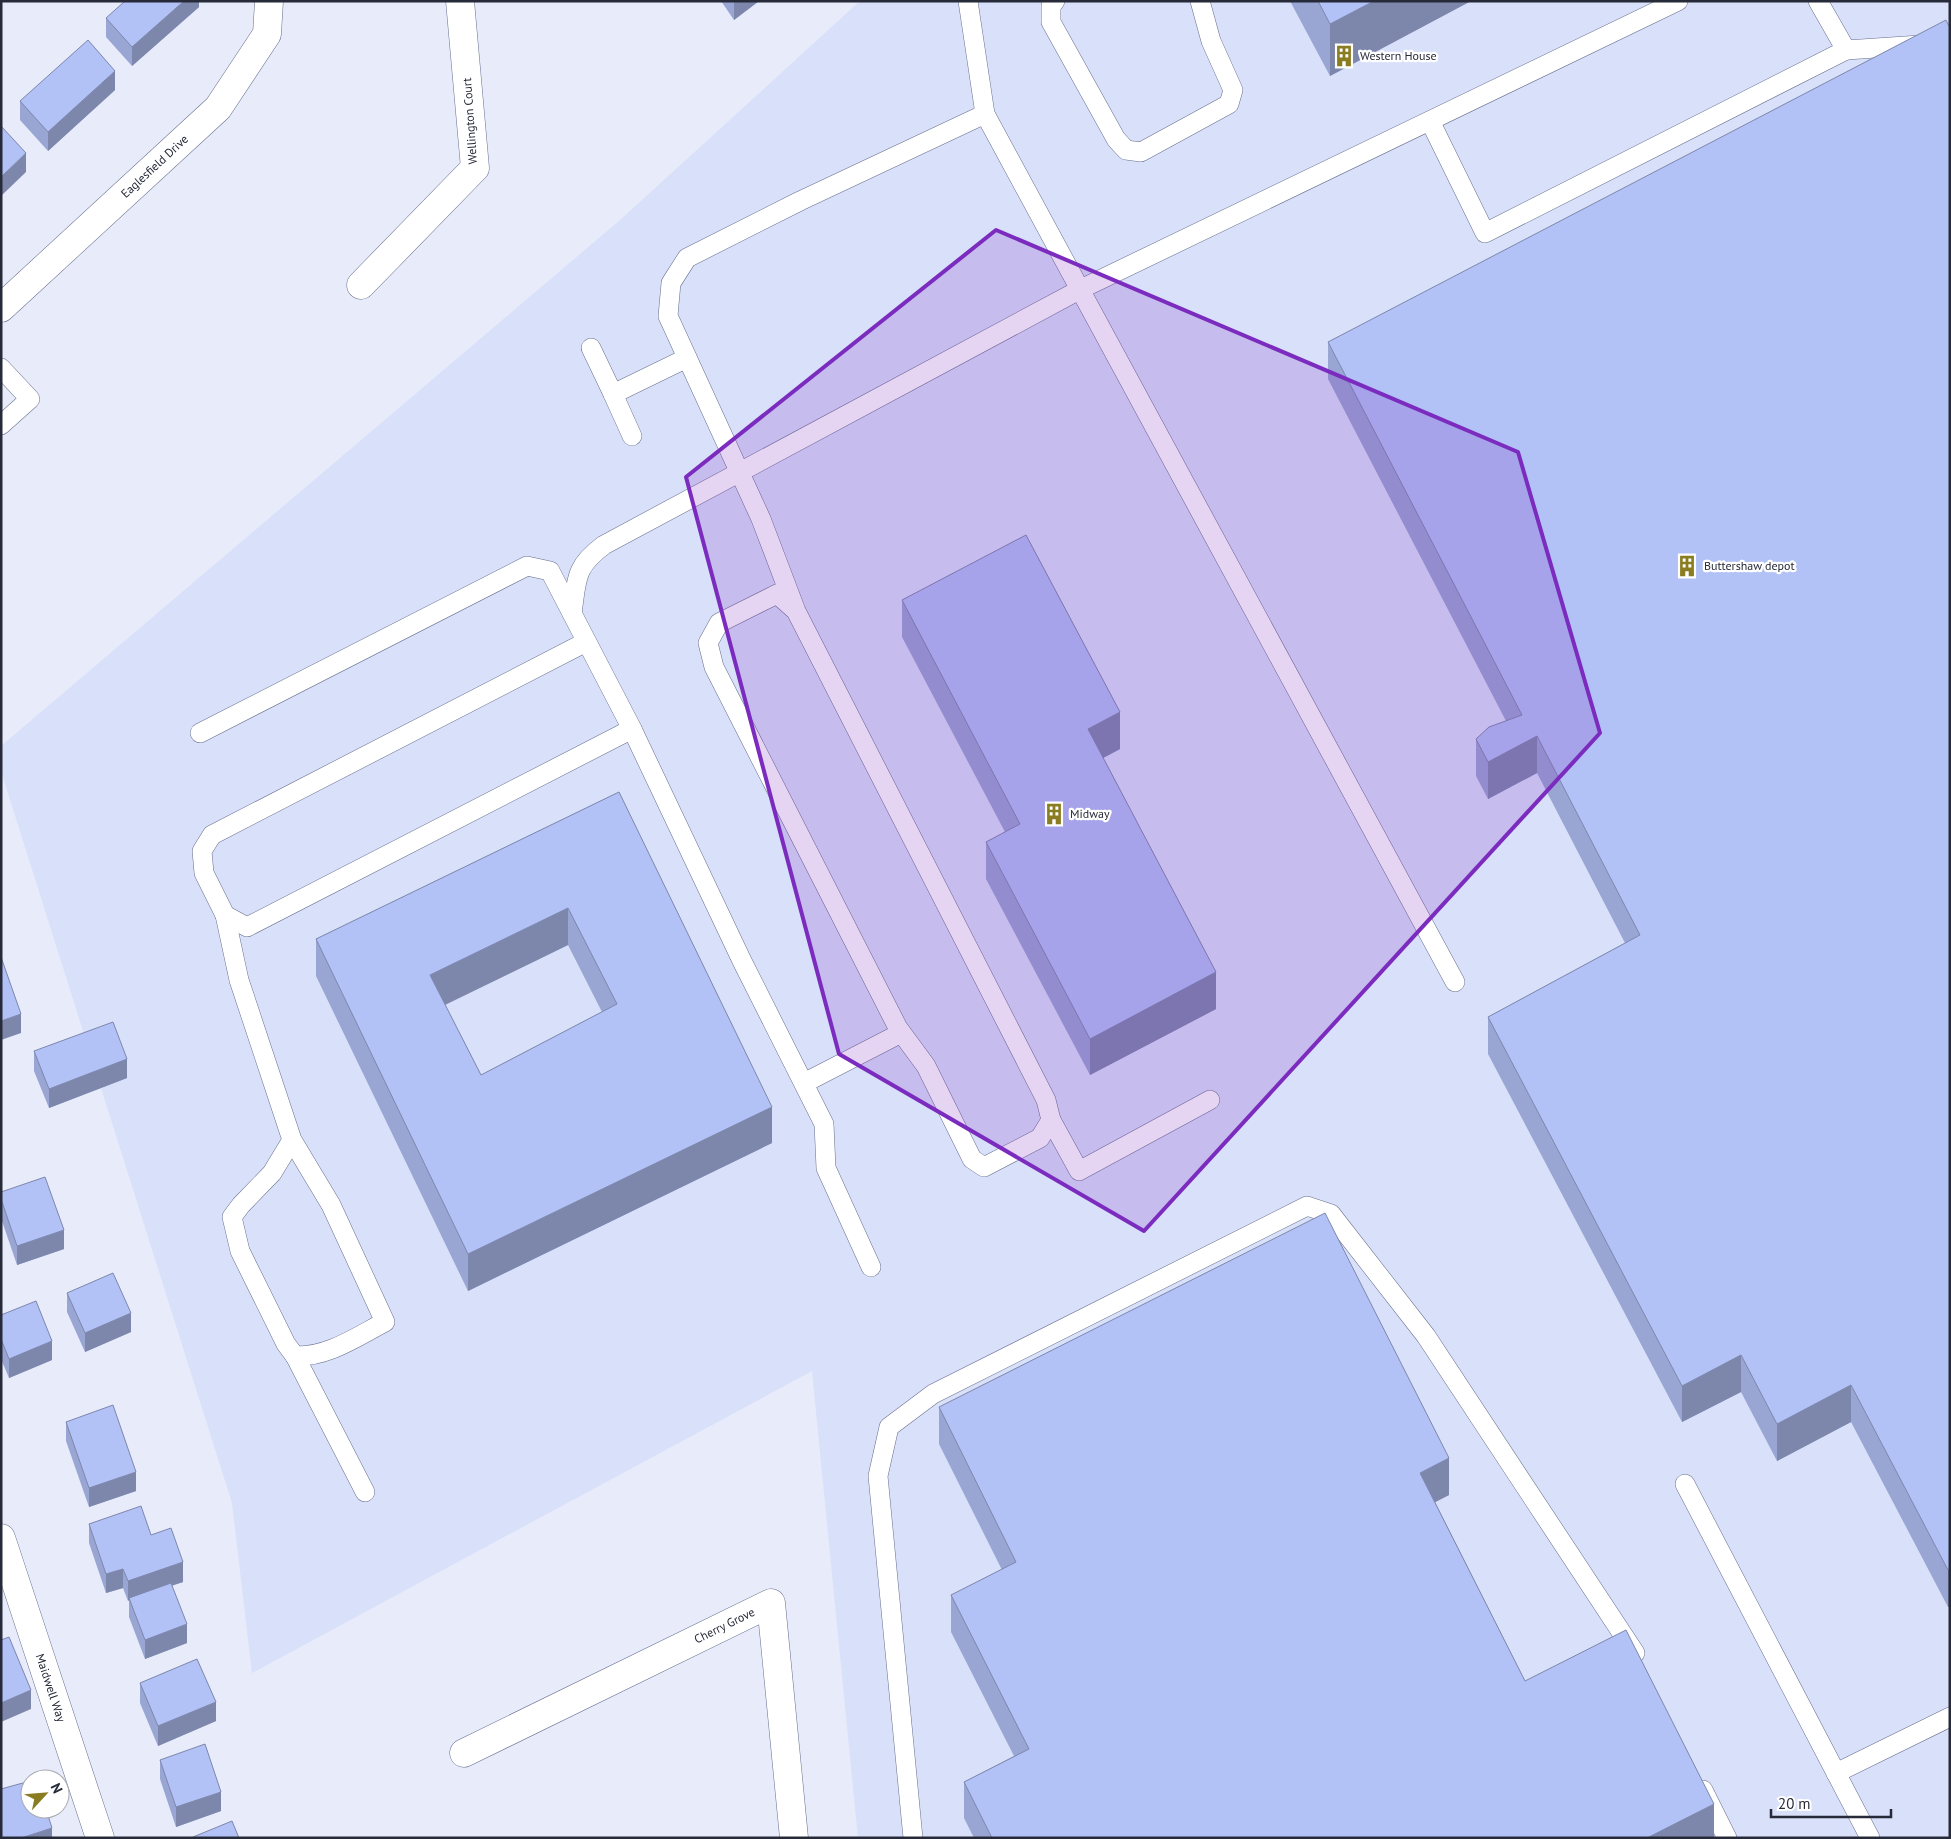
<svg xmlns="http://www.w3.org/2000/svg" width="1951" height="1839" font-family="'PT Sans',sans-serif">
<rect width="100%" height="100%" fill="#e7ebfa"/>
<!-- built -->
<path fill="#d9e0f9" d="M860,1h1090v1837h-1092l-46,-467 -560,302 -20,-170 -231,-732v-25l618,-525z"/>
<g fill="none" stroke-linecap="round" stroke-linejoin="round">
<!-- service casing -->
<g stroke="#676f8e" stroke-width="20">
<g id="service">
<path d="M968,1l17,113 470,868"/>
<path d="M1055,1l-4,5v16l65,117 10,11 15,2 88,-48 4,-14 -22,-49 -11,-40"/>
<path d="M1846,50l104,-7"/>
<path d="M1430,121l55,112 361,-183 -28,-49"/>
<path d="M591,348l22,46 74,-36"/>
<path d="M1,368l29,31 -29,26"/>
<path d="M613,394l19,42"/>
<path d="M796,611l-19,-17 -58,29 -11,20 6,24 184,361 28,38 46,93 12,8 56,-29 11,-18 -5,-20 -250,-489 -35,-92 -93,-203 3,-33 16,-25 113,-57 185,-87"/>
<path d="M572,613c5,-33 2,-46 32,-68l477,-256 597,-288"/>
<path d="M586,642l-374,193 -10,16 2,22 21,42 22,12 385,-198"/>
<path d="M200,733l327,-167 23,5 82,158 110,232 82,163 2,44 45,99"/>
<path d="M225,915l14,65 53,160 39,65 54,117c-29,15 -57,35 -90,34l-9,-12 -46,-93 -8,-34 9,-12 31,-32 20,-33"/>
<path d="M804,1083l97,-50"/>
<path d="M1051,1120l28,51 131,-71"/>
<path d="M295,1356l70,136"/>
<path d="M1685,1484l185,354"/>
<path d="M1836,1773l114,-56"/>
<path d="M1703,1790l24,48"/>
<path d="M913,1838l-35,-362 11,-49 44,-33 374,-188 24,8 95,122 209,317"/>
</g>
</g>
<!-- minor casing -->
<g stroke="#676f8e" stroke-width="29">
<g id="minor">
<path d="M361,285l114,-117 -15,-167"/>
<path id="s1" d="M1,308l217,-200 49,-74 2,-33"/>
<path id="s2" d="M1,1538l99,300"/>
<path id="s3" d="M464,1753l307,-150 23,235"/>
</g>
</g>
<!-- service -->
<use href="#service" stroke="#fff" stroke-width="19"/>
<!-- minor -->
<use href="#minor" stroke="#fff" stroke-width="28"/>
</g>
<!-- wall -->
<g fill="#99a6d4" fill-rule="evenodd">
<path d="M199,1v6l-67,59 -26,-29v-19z"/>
<path d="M721,1h38l-25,19z"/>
<path d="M1290,1h181l-141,75z"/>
<path d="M1950,28v1578l-2,1 -97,-185 -74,39 -36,-69 -59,30 -194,-368v-37l137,-74 -88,-170 -49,26 -12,-23v-37l30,-18 -178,-342v-37z"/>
<path d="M115,90l-67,61 -28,-31v-19z"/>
<path d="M902,600l218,149 -17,9 113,251 -126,66 -104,-196v-37l19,-10 -103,-195z"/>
<path d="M619,792l153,351 -304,148 -152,-315v-37zM568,945l34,67 -121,63 -36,-70z"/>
<path d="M34,1051l93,27 -78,30 -15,-37z"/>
<path d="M1,1192l63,57 -47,16 -16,-47z"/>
<path d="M67,1293l64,39 -46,20 -18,-40z"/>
<path d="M1,1315l51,45 -43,18 -8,-19z"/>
<path d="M939,1407l510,88 -14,7 90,179 189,157h-740l-10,-20v-36l50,-26 -63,-124v-37l51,-25 -63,-126z"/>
<path d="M66,1422l70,69 -47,16 -23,-66z"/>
<path d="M89,1524l62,11 32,47 -11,3 15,58 -42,16 -16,-42v-17l-1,1 -5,-13 -17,5 -17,-50z"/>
<path d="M140,1683l76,38 -58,25 -18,-43z"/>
<path d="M160,1760l61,51 -45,16 -16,-48z"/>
</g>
<!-- shaded-wall -->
<g fill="#7d87ac">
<path d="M184,1h15v6l-67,59v-19z"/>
<path d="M734,1h25l-25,19z"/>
<path d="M1374,1h97l-141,75v-52z"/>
<path d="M115,71v19l-67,61v-19z"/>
<path d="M26,153v19l-25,24v-19z"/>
<path d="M1120,712v37l-32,17v-37z"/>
<path d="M1537,736v37l-49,26v-37z"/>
<path d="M568,908v37l-138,67v-37z"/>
<path d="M1216,972v37l-126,66v-36z"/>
<path d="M21,1014v19l-20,7v-19z"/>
<path d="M127,1059v19l-78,30v-19z"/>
<path d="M772,1107v36l-304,148v-37z"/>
<path d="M64,1230v19l-47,16v-19z"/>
<path d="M131,1313v19l-46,20v-19z"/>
<path d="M52,1341v19l-43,18v-19z"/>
<path d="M1741,1355v37l-59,30v-36z"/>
<path d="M1851,1385v37l-74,39v-37z"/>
<path d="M1449,1458v37l-29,15v-37z"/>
<path d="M136,1472v19l-47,16v-19z"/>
<path d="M183,1562v20l-53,18 -1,-2v2l-1,1v-20z"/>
<path d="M123,1569v19l-17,5v-19z"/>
<path d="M1950,1569v37l-2,1v-37z"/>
<path d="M187,1624v19l-42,16v-19z"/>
<path d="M31,1690v19l-30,13v-19z"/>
<path d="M216,1702v19l-58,25v-20z"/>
<path d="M221,1792v19l-45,16v-20z"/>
<path d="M1714,1804v34h-67z"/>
<path d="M52,1828v10h-31z"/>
</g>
<!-- building -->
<g fill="#b2c1f6" stroke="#7d87ac" fill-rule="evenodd">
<path d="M125,1h59l-52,46 -26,-29z"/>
<path d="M1318,1h56l-44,23z"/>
<path d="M1946,20l4,8v1541l-2,1 -97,-185 -74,39 -36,-69 -59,31 -194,-369 152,-82 -103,-199 -49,26 -12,-23 13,-12 33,-12 -194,-373z"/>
<path d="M88,40l27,31 -67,61 -28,-31z"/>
<path d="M1,126l25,27 -25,24z"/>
<path d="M1026,535l94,177 -32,17 128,243 -126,67 -104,-197 34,-18 -118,-224z"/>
<path d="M619,792l153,315 -304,147 -152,-315zM568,908l49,96 -136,71 -51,-100z"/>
<path d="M1,957l20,57 -20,7z"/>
<path d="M113,1022l14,37 -78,30 -15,-38z"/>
<path d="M45,1177l19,53 -47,16 -16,-47v-7z"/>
<path d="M1325,1213l124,245 -29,15 105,208 101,-51 88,174 -67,34h-655l-28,-56 65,-33 -78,-154 65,-33 -77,-155z"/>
<path d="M113,1273l18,40 -46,20 -18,-40z"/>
<path d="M36,1301l16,40 -43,18 -8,-20v-24z"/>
<path d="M113,1405l23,67 -47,16 -23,-66z"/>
<path d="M141,1506l10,29 20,-7 12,34 -55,19 -5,-12 -17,5 -17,-50z"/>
<path d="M171,1583l16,41 -42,16 -16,-42z"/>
<path d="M9,1637l22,53 -30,13v-63z"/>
<path d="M197,1659l19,43 -58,24 -18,-43z"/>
<path d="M205,1744l16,48 -45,15 -16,-47z"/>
<path d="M30,1781v28h16l6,19 -31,10h-20v-49z"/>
<path d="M232,1821l7,17h-46v-1z"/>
</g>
<!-- marked area -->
<path fill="#7b2cbf" fill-opacity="0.2" stroke="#7b2cbf" stroke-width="4" stroke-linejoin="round" d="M996,230l522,222 82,281 -456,498 -305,-177 -153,-577z"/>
<!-- icons -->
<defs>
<g id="building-bare" transform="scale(1.725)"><path d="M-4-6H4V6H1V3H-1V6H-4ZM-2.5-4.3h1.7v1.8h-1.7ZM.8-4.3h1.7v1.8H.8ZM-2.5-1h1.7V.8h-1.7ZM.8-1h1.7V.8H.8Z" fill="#897c21" stroke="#fff" stroke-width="2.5" paint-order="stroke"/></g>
</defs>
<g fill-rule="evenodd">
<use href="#building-bare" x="1344" y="56"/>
<use href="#building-bare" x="1687" y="566"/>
<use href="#building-bare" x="1054" y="814"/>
</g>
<g text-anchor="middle" stroke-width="4.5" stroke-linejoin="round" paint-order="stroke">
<!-- poi labels -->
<g font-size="12" fill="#272a38" stroke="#fff" text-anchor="start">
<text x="1360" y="60">Western House</text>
<text x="1704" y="570">Buttershaw depot</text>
<text x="1070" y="818">Midway</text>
</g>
<!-- street labels -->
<g font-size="12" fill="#272a38" stroke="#fff">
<text transform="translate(470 121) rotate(-94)" y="4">Wellington Court</text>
<text dy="4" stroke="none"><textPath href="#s1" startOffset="209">Eaglesfield Drive</textPath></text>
<text dy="4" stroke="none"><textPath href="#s3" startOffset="290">Cherry Grove</textPath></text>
<text dy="4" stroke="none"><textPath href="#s2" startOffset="158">Maidwell Way</textPath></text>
</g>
</g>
<!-- border -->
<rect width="1951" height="1839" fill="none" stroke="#272a38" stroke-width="5"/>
<!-- north arrow -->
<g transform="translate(45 1794) rotate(64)"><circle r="24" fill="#ffffff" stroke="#a9aaaf"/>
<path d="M0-4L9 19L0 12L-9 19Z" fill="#897c21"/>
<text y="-8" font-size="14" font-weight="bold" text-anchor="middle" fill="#272a38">N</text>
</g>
<!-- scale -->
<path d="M1771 1809v8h120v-8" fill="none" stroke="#272a38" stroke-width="2.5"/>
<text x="1778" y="1809" font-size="15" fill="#272a38" stroke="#ffffff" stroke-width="4" paint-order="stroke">20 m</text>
</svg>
